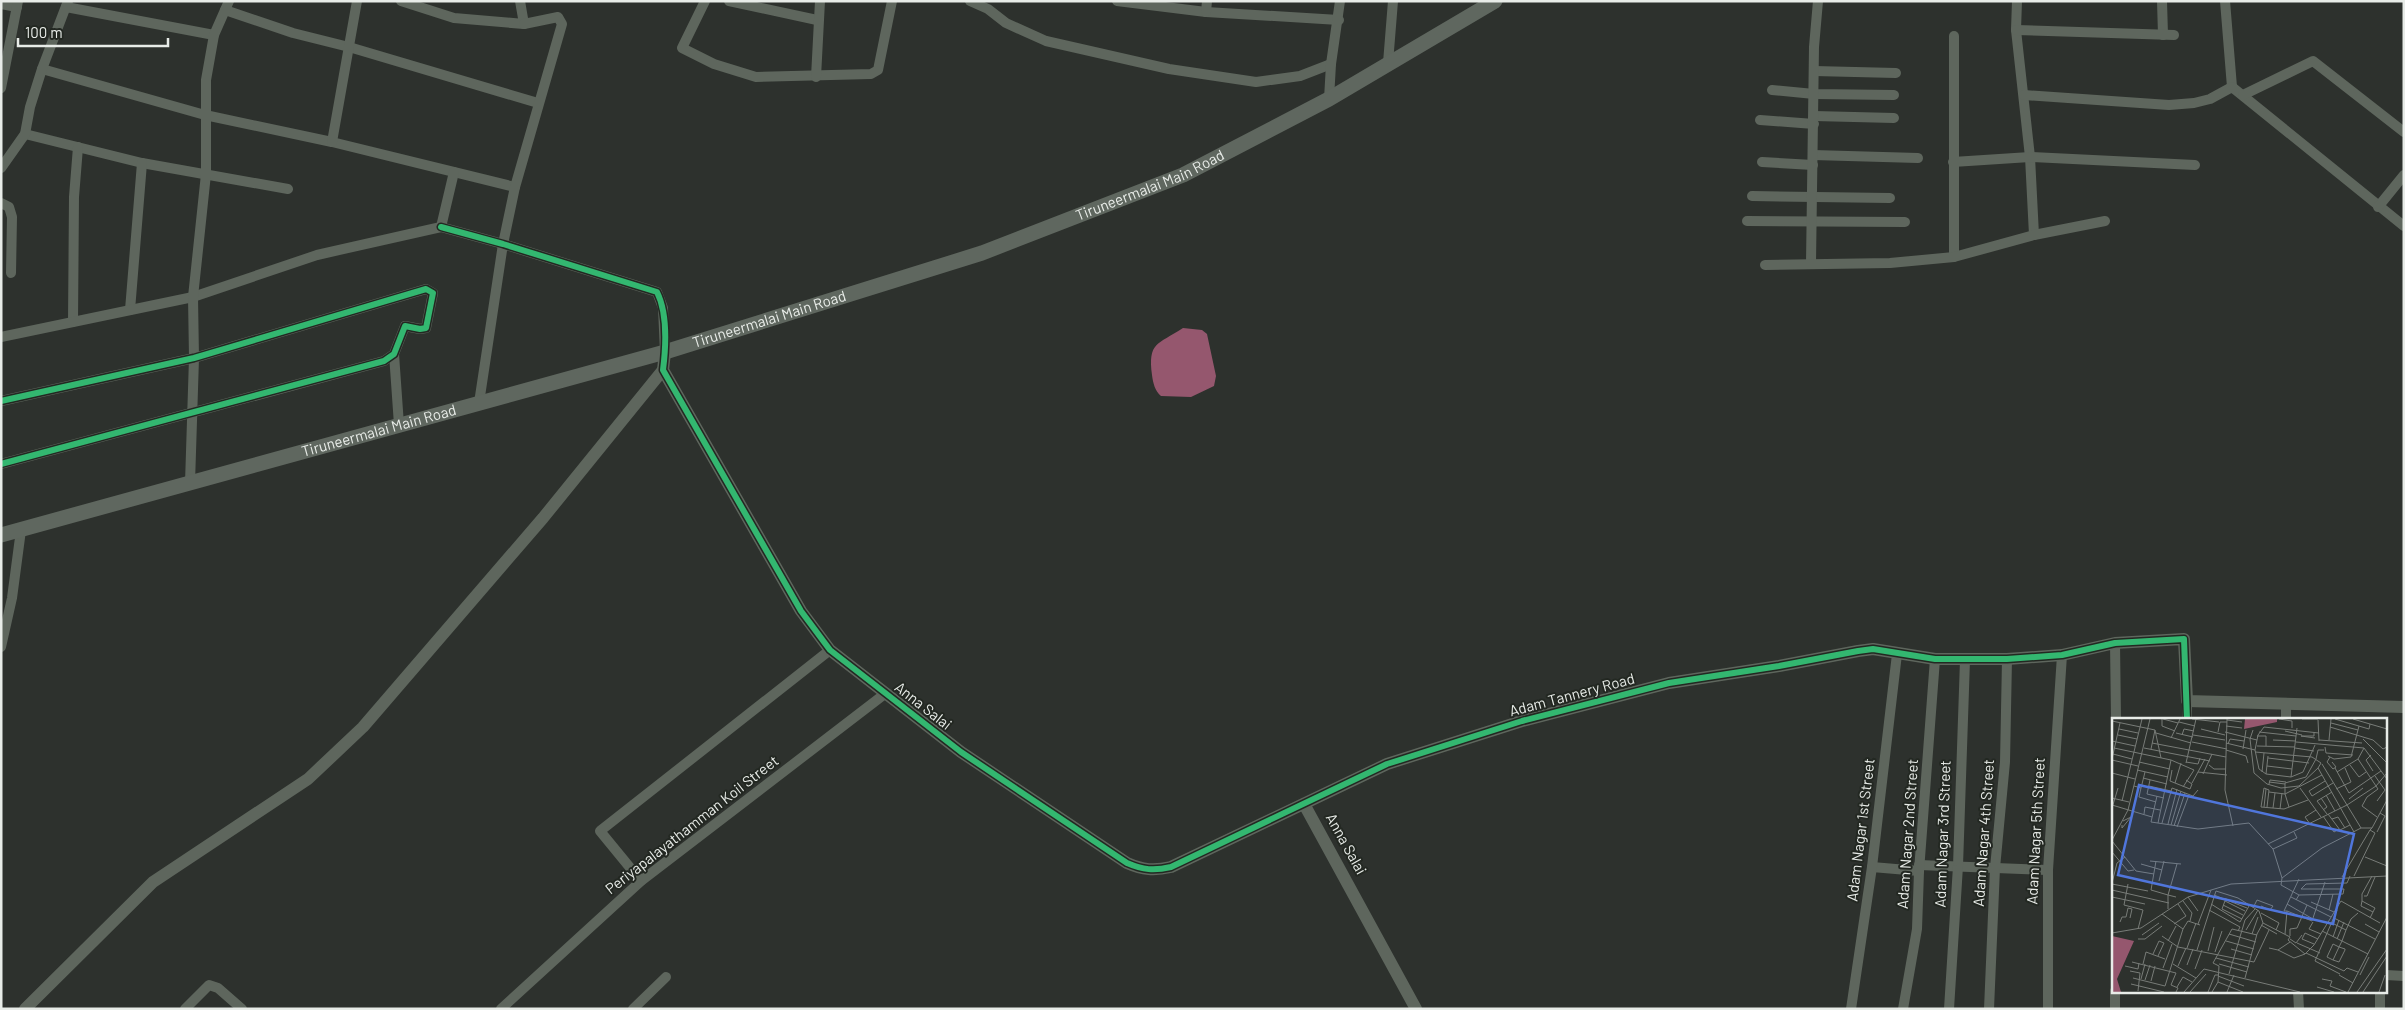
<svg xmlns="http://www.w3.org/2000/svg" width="2405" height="1010" font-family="Barlow,sans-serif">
<rect width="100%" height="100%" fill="#2d312d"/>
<!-- water -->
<path fill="#95576e" d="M1183,328l19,2 5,4 9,42 -2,10 -23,11 -30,-1c-6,-5 -8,-13 -9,-21 -4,-33 5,-30 31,-47z"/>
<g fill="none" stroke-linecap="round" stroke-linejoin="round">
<!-- minor -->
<g stroke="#5e665d" stroke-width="10">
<path d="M401,1l53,17 70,6 -4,-23"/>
<path d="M705,1l-23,47 32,16 42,13 115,-3 7,-4 14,-69"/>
<path d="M729,1l88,19"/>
<path d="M970,1l18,8 18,14 40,18 123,28 87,13 44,-6 31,-12"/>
<path d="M1117,1l89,11 133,8"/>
<path d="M2017,1l-1,29 14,127 4,78"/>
<path d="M2162,1l1,34"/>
<path d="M2225,1l7,86"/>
<path d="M1,4l16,3"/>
<path d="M66,7l148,28"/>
<path d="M225,10l68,23 56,14 189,56"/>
<path d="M1206,12l1,-11"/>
<path d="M2016,30l158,5"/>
<path d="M1388,63l5,-62"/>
<path d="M42,69l163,46 127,27 183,45"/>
<path d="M1814,71l82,2"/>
<path d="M816,77l4,-76"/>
<path d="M1,88l17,-87"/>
<path d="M1772,90l42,4 80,1"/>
<path d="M2024,95l145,10 25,-2 16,-4 22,-12 172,139"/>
<path d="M2243,95l70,-34 91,71"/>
<path d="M1329,99l2,-35 9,-63"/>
<path d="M1814,116l80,2"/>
<path d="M1760,120l54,4"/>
<path d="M25,134l117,29 146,26"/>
<path d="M332,142l25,-141"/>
<path d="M1813,155l105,3"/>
<path d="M1762,162l51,3"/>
<path d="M1953,162l77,-5 165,8"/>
<path d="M1,168l24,-34 5,-27 12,-38 26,-68"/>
<path d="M1752,196l138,2"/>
<path d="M1,203l8,4 3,10 -1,56"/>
<path d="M2378,207l26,-32"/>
<path d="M1747,221l158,1"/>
<path d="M441,227l62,17 154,48 6,16 2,44"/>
<path d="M1954,257v-221"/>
<path d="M1811,263l3,-216 4,-46"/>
<path d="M1765,265l125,-2 64,-6 80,-22 71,-14"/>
<path d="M130,310l12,-147"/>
<path d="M73,322l1,-125 4,-50"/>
<path d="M1,337l192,-40 124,-42 124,-28 13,-55"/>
<path d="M394,354l5,71"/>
<path d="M1,401l193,-43 232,-69 7,4 -7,35 -6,1 -15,-3 -11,28 -10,7 -383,103"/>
<path d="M479,403l24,-159 12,-57 47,-163 -4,-7 -34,7"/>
<path d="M190,483l4,-125 -1,-61 13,-123v-94l8,-45 15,-34"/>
<path d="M2115,643l1,76"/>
<path d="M1,647l11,-49 9,-68"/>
<path d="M2286,704v15"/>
<path d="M2187,719v-18"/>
<path d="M1919,865l129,5"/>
<path d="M1872,867l47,4"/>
<path d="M641,881l-41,-50 230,-181"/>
<path d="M2386,975l18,1"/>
<path d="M2115,991v18"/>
<path d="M2298,991l1,18"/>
<path d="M185,1009l24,-24 9,3 24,21"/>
<path d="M501,1009l140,-128 245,-188"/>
<path d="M633,1009l33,-32"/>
<path d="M1851,1009l21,-142 25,-213"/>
<path d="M1903,1009l14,-80 2,-58 16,-212"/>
<path d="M1949,1009l9,-143 7,-206"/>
<path d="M1989,1009l6,-141 10,-106 2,-103"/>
<path d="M2048,1009v-139l14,-215"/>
<path d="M2380,1009v-18"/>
</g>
<!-- tertiary -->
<g stroke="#5e665d" stroke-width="12">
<path d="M665,352l-2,18 138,241 29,39 131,102 166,111c16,7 27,8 44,4l216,-103 135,-43 147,-38 110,-17 79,-15 15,-2 62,10h72l55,-4 53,-12 69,-4 3,62 217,6"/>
<path d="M1304,804l112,205"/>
<path d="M25,1009l128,-127 155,-103 55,-52 180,-209 120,-148"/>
</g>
<!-- secondary -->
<path stroke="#5f675f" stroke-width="15" id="s1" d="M1,535l664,-183 317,-99 201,-78 146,-76 166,-98"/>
<!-- cycleway casing -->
<g stroke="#232822" stroke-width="9">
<g id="cycleway">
<path d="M441,227l62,17 154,48c11,22 9,54 6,78l138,241 29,39 131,102 166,111c16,7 27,8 44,4l216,-103 135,-43 147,-38 110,-17 79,-15 15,-2 62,10h72l55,-4 53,-12 69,-4 3,80"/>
<path d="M1,401l193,-43 232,-69 7,4 -7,35 -6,1 -15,-3 -11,28 -10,7 -383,103"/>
</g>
</g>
<!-- cycleway -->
<use href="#cycleway" stroke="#33b770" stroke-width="6"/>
</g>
<g text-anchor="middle" stroke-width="4" stroke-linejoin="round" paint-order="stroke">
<!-- street labels -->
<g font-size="15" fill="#e8ece8" stroke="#232822">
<text dy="5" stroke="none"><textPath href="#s1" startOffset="1202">Tiruneermalai Main Road</textPath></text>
<text dy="5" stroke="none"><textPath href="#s1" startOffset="798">Tiruneermalai Main Road</textPath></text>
<text dy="5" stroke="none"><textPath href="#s1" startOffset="392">Tiruneermalai Main Road</textPath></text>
<text transform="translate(1572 695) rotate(-15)" y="5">Adam Tannery Road</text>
<text transform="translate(923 706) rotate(38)" y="5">Anna Salai</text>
<text transform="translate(692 825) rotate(-38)" y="5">Periyapalayathamman Koil Street</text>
<text transform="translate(1861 830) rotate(-83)" y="5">Adam Nagar 1st Street</text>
<text transform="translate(2036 831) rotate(-87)" y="5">Adam Nagar 5th Street</text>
<text transform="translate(1984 833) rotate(-86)" y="5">Adam Nagar 4th Street</text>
<text transform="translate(1908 834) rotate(-86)" y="5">Adam Nagar 2nd Street</text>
<text transform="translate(1943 834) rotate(-88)" y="5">Adam Nagar 3rd Street</text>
<text transform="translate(1346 844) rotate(61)" y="5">Anna Salai</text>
</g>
</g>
<!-- overview -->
<g transform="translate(2112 718)">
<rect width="275" height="275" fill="#2d312d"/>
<path d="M133,1h32v3l-33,7zM0,218l22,5 -17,38 4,13h-9z" fill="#95576e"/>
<path fill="none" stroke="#787c78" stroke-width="1" d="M50,1v7l13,5M51,1l15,4M80,1l27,3M115,1l-2,71 8,36M167,1l13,2v7M190,1h16M223,1l34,10 1,-5M241,1l34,10M115,2l15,2M206,2l1,21M0,3l43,9 6,28M67,4l16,4M219,5l27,7M114,8l16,2M218,9l43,13 10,9 4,-2M7,11l19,4M89,11l24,6M141,12l-3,9 4,34 13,11 14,4 18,-2 19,-18M173,13l17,4M106,14l2,-10h7M113,14l32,8M147,14l37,4M202,14v4h-13l14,2M44,15l35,10M64,15l17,4M6,17l19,4M70,17l2,-6 10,2M81,17l32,5M145,18h9v10M59,20l9,-19M251,21l24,24M161,22l23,1M207,22l43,3M217,22l2,-21M0,23l23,5M80,24l35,7M184,24l68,6 -6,11 -21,13M40,25l74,14M114,25l29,7 4,19 7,5 25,3 6,-49M116,26l2,-5 14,2M145,28l38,1M213,29l1,6 27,2M2,30l57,12 23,10 -11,17M32,30l66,13M183,30l19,3M252,30l23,31M39,31l4,-19M131,31l3,-19M114,32l20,6 2,7M143,32l3,-15 6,-8 55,6M143,34l57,5 9,6 -3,5 4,7M1,36l19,5M259,37l-5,5 7,11M216,38l6,3 17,-2 8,-31M218,39l-3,5 6,7 3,-2 -4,-5M156,40l41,5M0,41l8,-36M204,41l2,-9h6M246,41l20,30 -11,8 -5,9 15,11M0,42l26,6M27,44l31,7M74,44l12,2 2,-6M74,45l10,-44M210,46l39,64M97,47l5,4h12M238,47l9,12 7,-5M155,48l25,3M223,50l14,25 32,-22M25,52l31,7M60,52l-2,11 20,8 2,-5 -6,-4M86,54l29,3M150,54l2,-19M0,55l23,6M91,56l9,-20M154,56l2,-18M263,58l10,14 -8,11M179,59l12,-5 12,-27M31,60l24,6M38,62l-3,14 17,4M213,63l-16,10 3,5 21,-13M157,64l16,2M63,65l6,-20M80,65l13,-24M157,66l1,-4 16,2M22,68l7,2 -2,9 17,5M37,68l22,5M29,70l4,-16M188,70l21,29M224,71l15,-7 -6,-14M157,74l16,2 37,-19 32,57M214,77l9,16M45,78l-6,26 47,7 51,-6 24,26 9,29 -1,7 18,10M0,80l17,4M209,80l6,9 -4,3M237,81l14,-11M10,83l20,-82M0,87l40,12M152,89l2,-18M155,89l2,-17 -5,-2 -3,19 23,2 24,-9M177,89l-4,-13v-11l21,-6 10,-18M0,90l6,-20M161,90l2,-15M168,91l2,-16M32,96l1,-7 15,3M215,96l-10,-13 15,-9M216,96l12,16 10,-5M211,98l11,16 5,-3M220,101l6,-2 7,11M46,105l13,-63M50,105l10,-35 21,8 5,-6M56,106l9,-35M198,106l-5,-7 11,-7M10,107v3l9,-11 -8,4M59,107l10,-34M62,108l11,-33M65,109l12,-32M265,114l8,-16 -5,-3M0,122l16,-30 22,-91M0,123l24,30 18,3M156,126l79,-39 29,-19 11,-13M161,131l24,-11 -3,-6M0,134l16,19 6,-1M253,139l22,9M38,143l31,3M44,143l-5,29 17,5v14M29,146l21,6M242,158l21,-43 -5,-3 2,-2M230,159l28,-47M170,160l40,-30 39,-20h11l15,-28M47,163l5,-20M0,165l5,-20 8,-6M0,166l36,7M16,166l-4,21 19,5 -5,19M0,172l57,13M104,173l22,7 21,13 4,12 27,14 -2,3 17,14 9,-9 27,-44 39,22M102,177l33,13M252,178h3l8,-19M0,179l33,7M64,179l-8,-2 9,-31M76,179l10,14M179,179l40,20M114,180l-4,11 20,10M184,182l3,-5 44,-1 1,-5h-43l5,-5 41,-1 3,-7M71,183l9,12 -2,8M113,183l20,10M250,183l-1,5 12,6M199,184l23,10M99,186l29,18 9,-16M175,186l26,15M111,187l20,10M141,190l4,-8 16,6 -3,4 -9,-4M97,192l31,17 -2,4M217,192l4,-16M225,192l-22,51 25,13M175,193h-3l15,-32M149,195l18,10 -3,7M222,200l41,21M258,200l5,-10 -13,-7v-7l10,-18M8,204l2,-5h4l2,-9 4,1 -2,9M201,204l-4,7 12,5M220,205l14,7M62,206l12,-8 -8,-12M86,206l13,-34M253,206l14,8M149,207l16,9M71,211l5,-8 12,4M134,212l12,-20M210,213l46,23M0,215l29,-5 47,-31 43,-13 156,-8M117,216l27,8M140,216l6,-17M173,216l2,-23 25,10 13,-39M30,217l17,-12M50,218l16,11 76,15 15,-32M178,218v-7l7,-1 10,-23M221,219l6,-17M26,221h7l17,-13M178,221l6,4 6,-8M225,221l7,-17M56,223l8,-15M114,223l28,8M185,225l23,10M202,226l-12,-5 3,-6 13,6M75,230l9,-25M157,230l9,2 12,-8M119,231l21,6M85,232l19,-59M166,232l16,8 11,-4M96,233l6,-24M103,234l7,-21M194,235l38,18 3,-3 11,4M41,236l6,-13 5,2 -6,13M104,240l33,9M221,242l6,2 6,-12v-1l-6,-2 -6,-3 -6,13 6,3 6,-13 3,-6 4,-11 5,-11 7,-6M20,244l44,11 -5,12 7,3 -2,4M31,246l3,-12 19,7M61,246l23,14M107,246l28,8M75,247l6,-16M13,248l13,3 1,-6M66,248l8,-18M51,250l9,-24M83,251l7,-19M18,253l10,2 -2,18M117,256l16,-54 10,-11M227,257l14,8M248,257l9,-18M106,258l26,10M21,260l32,8 18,-57 -21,-15M133,260l12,-44 6,-11M29,261l4,-15M210,261l10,2 -2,5M33,262l5,-15M39,263l4,-15M106,264l25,10M19,266l33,8M218,268l16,6M65,269l6,-10 9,5M205,269l17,5M72,274l20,-23 96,23M78,274l16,-18M96,274l7,-17h3M100,274l6,-10 1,-16 -6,-3 19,-34 25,6M115,274l7,-17M236,274l39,-75M245,274l30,-43M251,274l24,-36M267,274l6,-17"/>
<path fill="#5076dc" fill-opacity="0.15" stroke="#5076dc" stroke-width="2.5" d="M27,67l215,49 -21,90 -215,-49z"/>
<rect width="275" height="275" fill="none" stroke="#e8ece8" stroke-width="2.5"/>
</g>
<!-- border -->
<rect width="2405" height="1010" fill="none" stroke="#e8ece8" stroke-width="5"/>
<!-- scale -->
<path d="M18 38v8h150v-8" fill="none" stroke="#e8ece8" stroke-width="2.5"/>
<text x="25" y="38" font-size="15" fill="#e8ece8" stroke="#232822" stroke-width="4" paint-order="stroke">100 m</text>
</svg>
